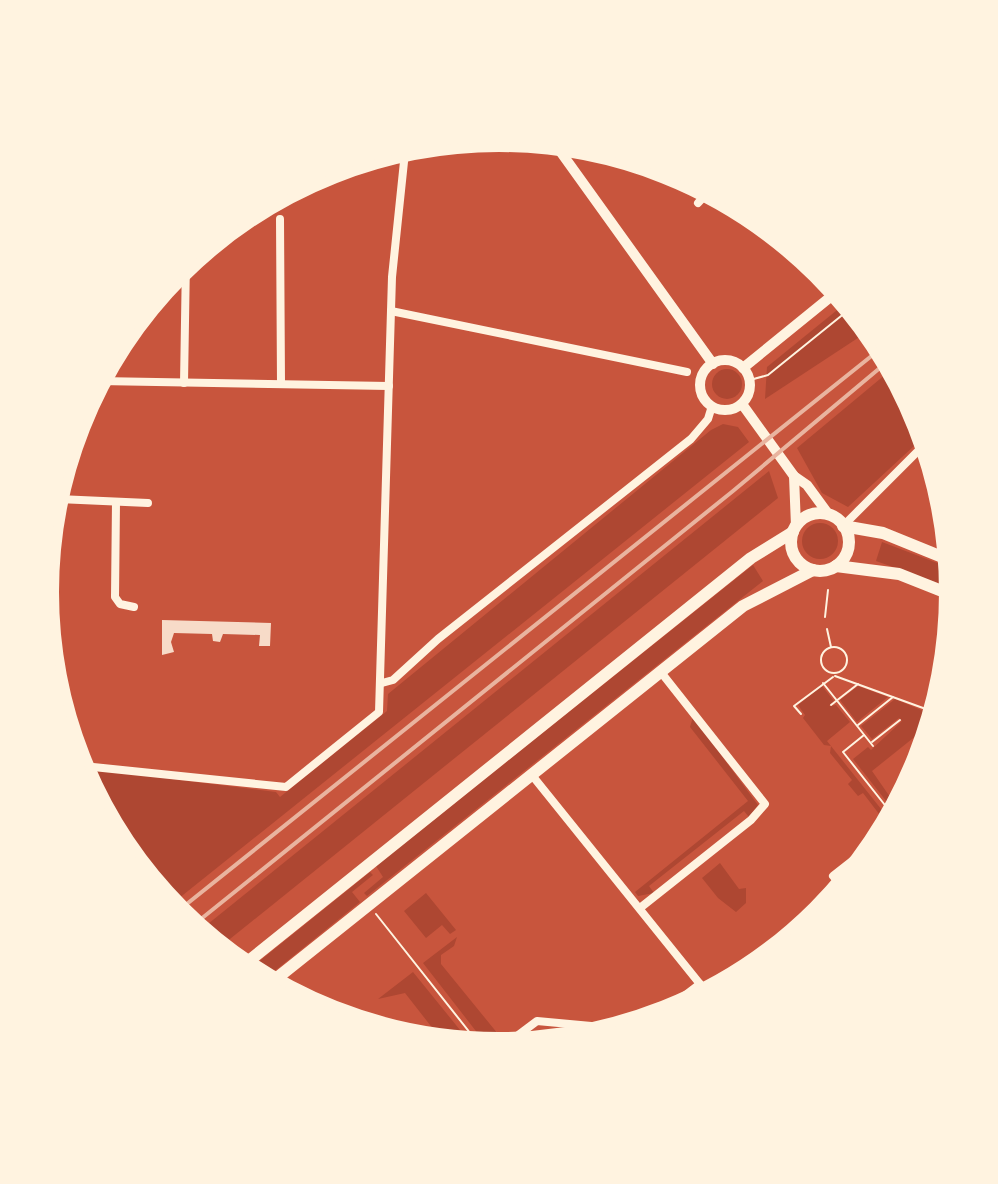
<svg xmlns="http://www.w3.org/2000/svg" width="998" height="1184" font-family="Ubuntu,sans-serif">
<rect width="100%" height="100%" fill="#c8553d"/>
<!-- green -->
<g fill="#ae4732">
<path d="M847,302l20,30 -102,67 2,-32z"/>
<circle cx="727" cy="384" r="15"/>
<path d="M892,369l31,48 4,17 -79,73 -26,-14 -25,-45z"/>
<path d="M723,424l15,3 11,15 -581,465 -93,-140 201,25 4,5 107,-86 1,-17 323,-264z"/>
<path d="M769,471l9,27 -558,449 -22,-15z"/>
<circle cx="820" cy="541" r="18"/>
<path d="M882,542l71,27 5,21 -82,-29z"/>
<path d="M753,565l10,16 -396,315 -3,-3 19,-16 -7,-11z"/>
<path d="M822,686l12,15 -5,5 7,-1 14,17 -23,19 62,78 -3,4 -23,-30 -5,3 -10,-12 4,-4 -22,-27 1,-7 -7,-1 -21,-27 2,-3 -7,-10z"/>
<path d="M858,686l30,11 -31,25 -17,-22z"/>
<path d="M895,699l38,16 -1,8 -60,48 25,36 -3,4 -41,-52 15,-12 3,3 31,-29 -3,-3 -27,21 -11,-13z"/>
<path d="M693,717l65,88 -9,12 -5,-6 -95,75 5,7 -16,3 -3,-4 113,-91 -58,-74z"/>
<path d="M720,863l19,26 7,-1v15l-10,9 -18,-14 -16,-20z"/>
<path d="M370,872l3,3 -21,17 8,10 -94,76 -15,-10z"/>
<path d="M426,893l30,37 -6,4 -8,-9 -16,13 -22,-27z"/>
<path d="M457,937l-3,9 -13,9v9l57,70 -12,10 -63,-81z"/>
<path d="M413,972l60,74 -32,-7 -36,-46 -27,6z"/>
</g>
<!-- building -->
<g fill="#f7dbc8">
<path d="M162,620l109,3 -1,23h-11l1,-11 -37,-1 -3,8 -7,-1 -1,-7 -38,-1 -3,9 3,10 -12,3z"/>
<path d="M542,1033l28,3 1,1 -45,9z"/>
</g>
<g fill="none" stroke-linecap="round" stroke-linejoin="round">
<!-- path -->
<g stroke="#fff3e0" stroke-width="2">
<path d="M750,380l18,-5 83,-67"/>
<path d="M825,617l3,-27"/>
<path d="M827,629l4,18"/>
<circle cx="834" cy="660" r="13"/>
<path d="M835,676l99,36"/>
<path d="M823,683l50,63"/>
<path d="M831,705l27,-21"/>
<path d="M801,714l-7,-8 39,-29"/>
<path d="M858,725l35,-28"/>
<path d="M864,735l-21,17 49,62"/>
<path d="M872,742l28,-22"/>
<path d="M376,914l106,134"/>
</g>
<!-- minor -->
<g stroke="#fff3e0" stroke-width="8">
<path d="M698,203l11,-12"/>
<path d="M280,219l1,164"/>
<path d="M391,311l296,61"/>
<path d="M99,381l290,5"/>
<path d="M184,383l2,-123"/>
<path d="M58,499l90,4"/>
<path d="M116,502l-1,95 5,7 14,3"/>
<path d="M843,526l85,-85"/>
<path d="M382,683l11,-3 45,-41 253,-200 17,-20 4,-13"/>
<path d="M74,765l212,22 93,-75 13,-435 13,-125"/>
<path d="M531,774l177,220"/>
<path d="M843,888l-10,-12 37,-29"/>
<path d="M640,908l111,-88 14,-16 -105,-133"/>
<path d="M653,1020l47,-36"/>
<path d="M512,1048l1,-9 24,-18 76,7"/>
</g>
<!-- tertiary -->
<g stroke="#fff3e0" stroke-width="10">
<path d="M555,144l158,220"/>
<circle cx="725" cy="385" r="25"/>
<path d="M743,368l96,-78"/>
<path d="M742,404l52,72 13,9 22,30"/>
<path d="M794,476l2,50"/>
</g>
<!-- secondary -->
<g stroke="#fff3e0" stroke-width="12">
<circle cx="820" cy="542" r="29"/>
<path d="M843,526l40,7 69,28"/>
<path d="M836,566l63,8 58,23"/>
<path d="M245,964l506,-406 42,-26"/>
<path d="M272,982l471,-376 70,-36"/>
</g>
<!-- rail -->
<g stroke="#e9b49f" stroke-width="4">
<path d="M173,915l706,-565"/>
<path d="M191,927l542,-436 154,-129"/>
</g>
</g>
<!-- crop -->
<path d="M0 0H998V1184H0ZM54 592a445 445 0 1 1 890 0a445 445 0 1 1-890 0Z" fill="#fff3e0" fill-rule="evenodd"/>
<path fill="none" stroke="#fff3e0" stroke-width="10" d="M54 592a445 445 0 1 1 890 0a445 445 0 1 1-890 0Z"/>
</svg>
